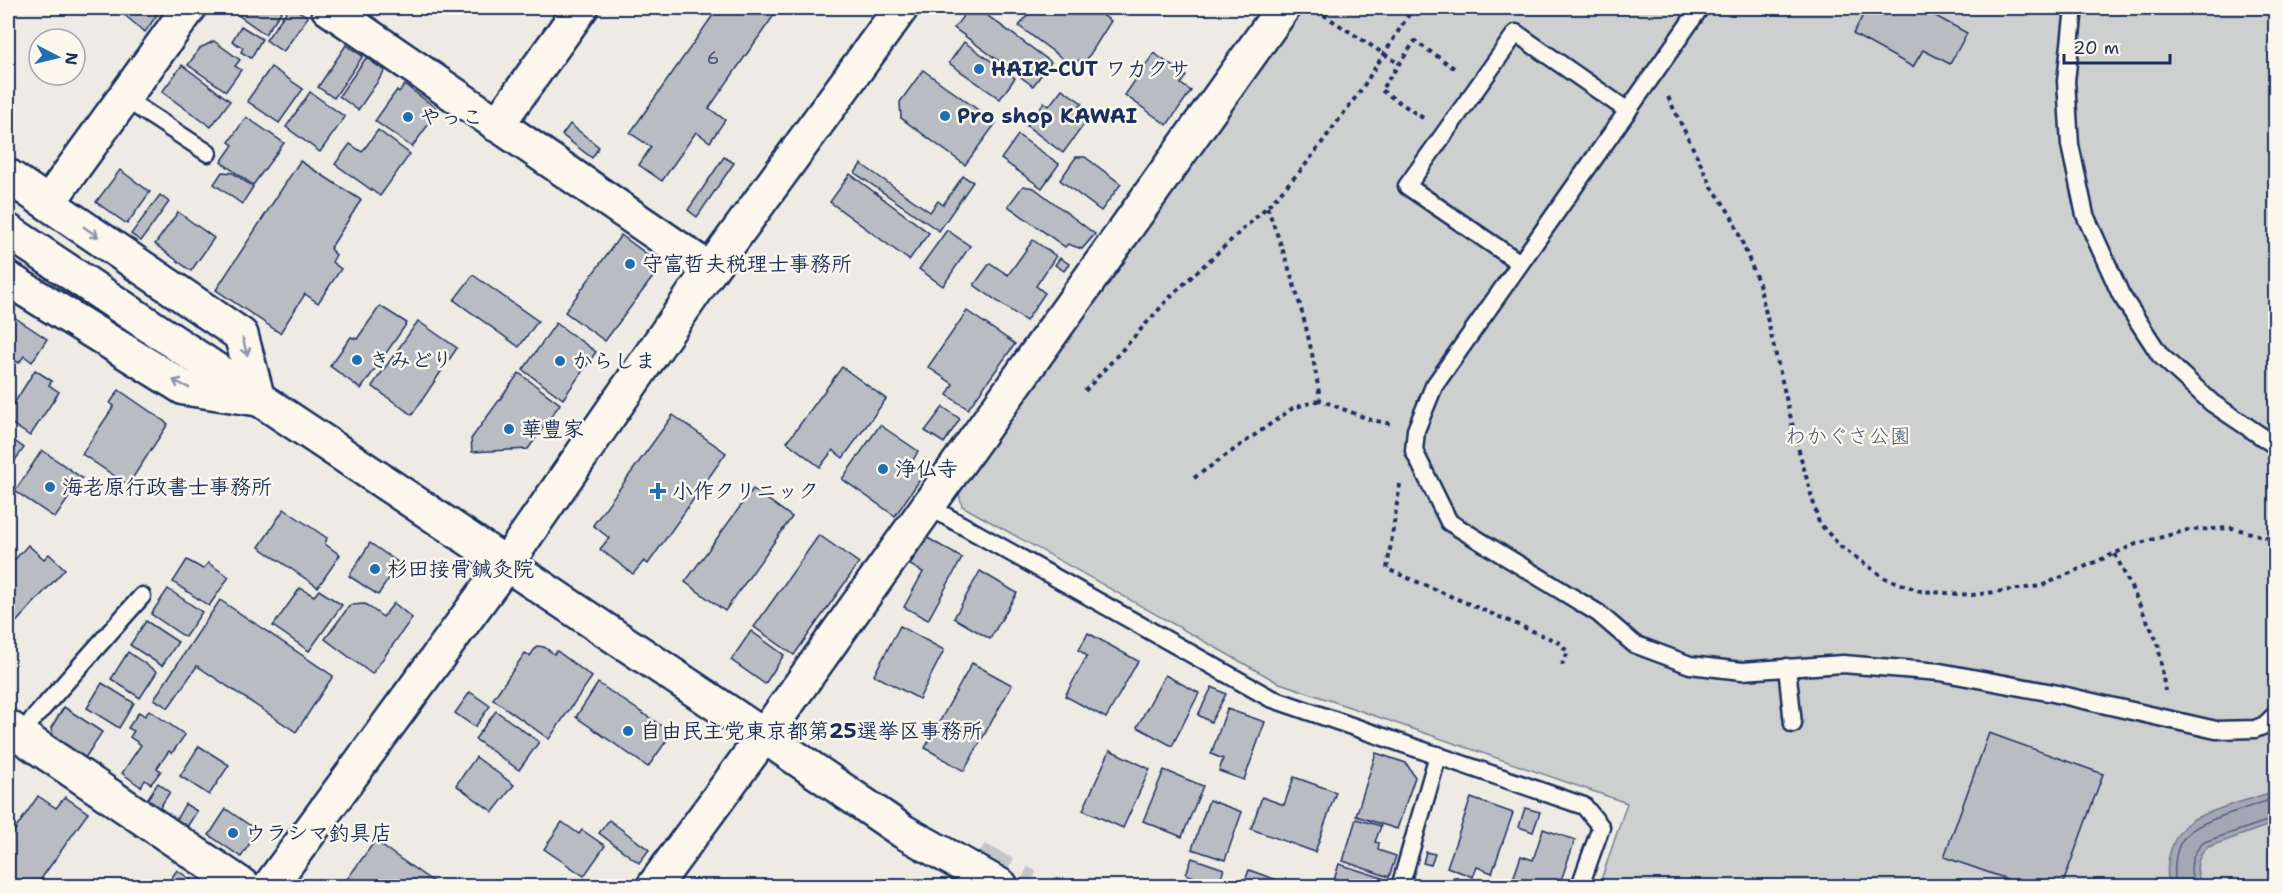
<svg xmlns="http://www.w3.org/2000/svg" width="2283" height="894" font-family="'Shantell Sans','Klee One',sans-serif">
<rect width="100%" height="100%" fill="#eeebe4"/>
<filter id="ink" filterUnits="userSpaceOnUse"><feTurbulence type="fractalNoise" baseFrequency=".0167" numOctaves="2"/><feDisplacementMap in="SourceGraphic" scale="12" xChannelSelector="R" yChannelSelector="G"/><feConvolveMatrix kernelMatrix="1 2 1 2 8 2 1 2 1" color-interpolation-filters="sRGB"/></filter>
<g filter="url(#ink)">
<!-- green -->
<path fill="#cecfcf" stroke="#747f96" stroke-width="1.5" d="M1303,8h972v878h-676l28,-83 -350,-121 -315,-176 -4,-16z"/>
<!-- water -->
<path fill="#a3a8b4" stroke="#6d7892" stroke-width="1.5" d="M2275,791v32l-67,24c-13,11 -13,25 -6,39h-33c-5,-22 2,-52 23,-66 17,-10 63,-22 83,-29z"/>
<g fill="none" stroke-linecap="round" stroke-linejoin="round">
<!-- shore -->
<g stroke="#515f80" stroke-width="1.5">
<path d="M2175,886c-2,-43 5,-55 47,-70 17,-6 35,-12 54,-18"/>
<path d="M2195,886c-7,-15 -5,-32 9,-44l72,-24"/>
</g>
</g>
<!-- building -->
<g fill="#b9bcc3" stroke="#1b2f5e" stroke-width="1.5">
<path d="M116,8h31l10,7 -12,17z"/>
<path d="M228,8h56l-19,26z"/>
<path d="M289,8h5l14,9 -25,35 -17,-12z"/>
<path d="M718,8h61l-70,100 16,12 -15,22 -14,-10 -34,49 -23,-16 12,-18 -21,-14z"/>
<path d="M969,8h8l74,54 -18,24 -79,-58z"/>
<path d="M1033,8h59l19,13 -27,43 -5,-4 -5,7 -55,-41z"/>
<path d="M1867,8l16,5 3,-5h35l46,25 -17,31 -27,-14 -10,17 -60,-33z"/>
<path d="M241,26l21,13 -11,19 -10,-6 2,-4 -11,-7z"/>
<path d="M214,41l26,19 -5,6 6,4 -15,21 -38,-26 12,-17z"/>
<path d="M964,42l51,36 -15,21 -51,-36z"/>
<path d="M346,45l17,11 -29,42 -16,-11z"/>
<path d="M1154,53l32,23 -5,8 10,7 -24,34 -42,-30z"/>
<path d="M366,58l19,13 -27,39 -19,-14z"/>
<path d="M182,65l48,36 -19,26 -49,-35z"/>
<path d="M271,67l32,22 -24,34 -32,-22z"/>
<path d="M923,70l73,53 -31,42 -64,-47 -1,-16z"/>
<path d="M405,85l34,25 -27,37 -37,-26 22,-31 2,2z"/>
<path d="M1062,89l20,14 -5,7 11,9 -25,34 -36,-27 17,-24 5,4z"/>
<path d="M310,92l35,25 -25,35 -34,-25z"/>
<path d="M246,117l38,26 -31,42 -32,-23 12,-17 -4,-3z"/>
<path d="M570,124l29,23 -7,11 -30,-23z"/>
<path d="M378,130l32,24 -30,42 -45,-32 15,-20 12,8z"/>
<path d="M1018,135l41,29 -17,24 -41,-29z"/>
<path d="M724,157l10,6 -37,54 -9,-7z"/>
<path d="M1076,157h9l36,27 -20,27 -41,-31z"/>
<path d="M300,161l61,39 -31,49 6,6 -4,7 9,7 -23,34 -13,-9 -25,39 -64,-43z"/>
<path d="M861,164l69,48 8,-11 5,4 20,-29 10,6 -34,49 -84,-58z"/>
<path d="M120,170l30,22 -23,32 -31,-22z"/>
<path d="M222,172l11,1 20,14 -11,17 -28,-20z"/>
<path d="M850,174l79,59 -20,27 -79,-58z"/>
<path d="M1023,186l11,2 61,46 -13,15 -14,-5 -3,3 -57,-41z"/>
<path d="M160,195l9,7 -28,39 -10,-7z"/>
<path d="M178,212l36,26 -23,33 -36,-27z"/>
<path d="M947,230l23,16 -27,40 -24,-17z"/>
<path d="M621,235l31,23 1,19 -48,64 -40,-29z"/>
<path d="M1033,240l23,16 -20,30 9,7 -19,28 -52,-36 16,-22 18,12z"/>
<path d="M1060,258l9,6 -5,7 -9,-6z"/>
<path d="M473,275l65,46 -19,26 -65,-47z"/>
<path d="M380,306l27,17 -46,66 -31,-23 21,-29 6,2z"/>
<path d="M967,311l48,33 -47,65 -21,-14 6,-11 -25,-17z"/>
<path d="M8,313l39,26 -15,23 -8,-6 -5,7 -11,-7z"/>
<path d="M418,321l39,27 -45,67 -40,-29z"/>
<path d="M556,323l40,29 -33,47 -40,-29z"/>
<path d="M842,367l44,32 -43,59 -10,-8 -13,17 -33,-25z"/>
<path d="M35,370l17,11 -3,4 10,7 -29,44 -22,-15v-8z"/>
<path d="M519,373l41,31 -32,45 -56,3 -1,-13z"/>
<path d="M119,390l49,34 -40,61 -46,-31 32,-48 -4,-3z"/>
<path d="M943,407l17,12 -16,24 -19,-12z"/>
<path d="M673,415l53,38 -78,111 -4,-3 -11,13 -33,-25 9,-11 -16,-13z"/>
<path d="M880,425l38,26 -7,13 13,10 -29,42 -53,-37z"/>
<path d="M8,436l16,12 -16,22z"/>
<path d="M42,450l40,28 -27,40 -40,-27z"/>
<path d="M753,489l39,28 -67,94 -40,-29z"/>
<path d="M284,509l43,29 -2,6 15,11 -22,32 -59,-40z"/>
<path d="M819,535l40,28 -65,92 -40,-28z"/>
<path d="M926,537l36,21 -34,62 -24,-13 19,-35 -13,-7z"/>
<path d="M370,543l29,20 -21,32 -29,-19z"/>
<path d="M28,545l16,14 5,-5 16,15 -57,62v-64z"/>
<path d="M187,560l16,9 5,-6 21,14 -20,29 -36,-24z"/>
<path d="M980,571l37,22 -27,46 -36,-21z"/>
<path d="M300,588l14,8 5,-6 23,15 -33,46 -36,-25z"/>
<path d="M168,589l34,23 -17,25 -34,-23z"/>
<path d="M220,600l113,76 -37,56 -99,-66 -29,42 -14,-9z"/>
<path d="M394,603l18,15 -40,56 -47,-35 25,-34 15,-1 18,13z"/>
<path d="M146,621l32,21 -16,24 -32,-21z"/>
<path d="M900,626l44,24 -25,49 -45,-24z"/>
<path d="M751,631l33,24 -19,29 -34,-24z"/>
<path d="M1088,633l50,28 -32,57 -41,-22 22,-40 -8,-6z"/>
<path d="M537,646l7,1 10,7 3,-3 35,26 -43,62 -56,-40 32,-46 5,3z"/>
<path d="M128,652l29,20 -17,26 -29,-19z"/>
<path d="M972,663l40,22 -48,86 -39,-23z"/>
<path d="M1165,675l34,18 -27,53 -35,-19z"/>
<path d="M102,683l32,20 -15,25 -32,-20z"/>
<path d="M598,683l74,50 -24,34 -72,-50z"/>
<path d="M1212,687l14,7 -15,28 -13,-7z"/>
<path d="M470,692l20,14 -15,21 -20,-14z"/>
<path d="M64,707l38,25 -17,26 -32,-20 -2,-10z"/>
<path d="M1227,709l38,13 -21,58 -25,-9 4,-12 -12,-5z"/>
<path d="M149,710l36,25 -13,18 -3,-2 -12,17 4,3 -10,13 -6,-4 -4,7 -19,-14 19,-28 -11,-8 4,-6 -6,-3 11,-16 6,4z"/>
<path d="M496,711l43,31 -20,28 -44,-31z"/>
<path d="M1989,733l114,41 -41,112h-35l-83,-29z"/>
<path d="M199,746l30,19 -20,30 -29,-19z"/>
<path d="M1110,750l40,19 -27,59 -40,-18z"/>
<path d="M1376,753l30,10 9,14 -18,52 -41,-13z"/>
<path d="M476,757l38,28 -21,27 -37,-27z"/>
<path d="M1164,770l39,16 -21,51 -39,-16z"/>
<path d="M1294,777l42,15 -21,60 -64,-23 11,-32 22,8z"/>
<path d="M158,783l12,9 -11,17 -13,-8z"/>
<path d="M38,796l18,12 9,-11 23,16 -52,73h-28v-46z"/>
<path d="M1471,798l42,15 -21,60 -15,-6 -4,10 -26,-10z"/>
<path d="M1209,800l33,12 -17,48 -33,-11z"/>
<path d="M185,804l12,7 -10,16 -11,-7z"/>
<path d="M1525,808l15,4 -7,20 -14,-5z"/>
<path d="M226,809l32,22 -17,26 -32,-22z"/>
<path d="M1356,819l25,7 -6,16 4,1 -1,7 18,6 -7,21 -46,-16z"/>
<path d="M609,820l40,30 -10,13 -40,-30z"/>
<path d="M562,822l17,12 3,-4 23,16 -21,30 -40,-27z"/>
<path d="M1543,829l32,11 -16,46h-33l-14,-4 9,-26 12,4z"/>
<path d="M375,841l64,45h-97z"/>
<path d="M1426,852l9,2 -4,11 -8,-2z"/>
<path d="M1192,858l32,11 -6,17h-25l3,-8 -10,-4z"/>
<path d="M1339,864l44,14v6l5,2h-56z"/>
<path d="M177,870l23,16h-34z"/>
<path d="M1249,870l42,15 -1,1h-47z"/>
<path d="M1454,877l25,9h-52l1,-2 6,2 1,-5 16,5z"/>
</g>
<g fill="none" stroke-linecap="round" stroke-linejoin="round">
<!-- highway-tunnel -->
<path stroke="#c4c5c9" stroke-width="33" stroke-dasharray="33 16" stroke-linecap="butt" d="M977,858l52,28"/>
<!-- lane casing -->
<g stroke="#1b2f5e" stroke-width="21">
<g id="lane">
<path d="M1700,8l-266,378 -18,44 -2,21 35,71 149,91 36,31 56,21 52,6 101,-7 97,8 113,21 163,37 39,-1 10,-4 11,-11"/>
<path d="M2074,8l-8,73 4,64 15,70 36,80 39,60 52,48 64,43"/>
<path d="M124,98l84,55"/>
<path d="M1520,263l-113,-77 109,-153 112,78"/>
<path d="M926,505l344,193 314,108 17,21 -21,59"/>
<path d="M1787,667l6,57"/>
<path d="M19,735l123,-139"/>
<path d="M1402,880l36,-125"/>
</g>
</g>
<!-- street casing -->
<g stroke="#1b2f5e" stroke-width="38">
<g id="street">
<path d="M328,8l382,262"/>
<path d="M497,125l84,-117"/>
<path d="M8,176l233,159 17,64 -74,-11 -176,-109"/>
<path d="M48,203l141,-195"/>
<path d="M8,727l235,159"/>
<path d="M654,886l110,-150 519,-728"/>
</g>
</g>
<!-- secondary casing -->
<g stroke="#1b2f5e" stroke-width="38">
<g id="secondary">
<path d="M8,231l756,505 140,96 97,54"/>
<path d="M270,886l236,-322 204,-294 191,-262"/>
</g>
</g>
<!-- path -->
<g stroke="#1b2f5e" stroke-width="4" stroke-dasharray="4.5 4.5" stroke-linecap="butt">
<path d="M1316,10l82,53"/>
<path d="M1668,97l44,90 19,28 28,69 37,156 23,83 22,24 44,31 35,13 52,4 69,-9 95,-42 52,-14 45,-2 43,12"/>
<path d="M1423,118l-42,-28 34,-49 42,29"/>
<path d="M1267,207c24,63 44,126 53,193l51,20 21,4"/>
<path d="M1085,391l87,-96 95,-88 36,-39 58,-78 52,-82"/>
<path d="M1194,478l99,-70 27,-8"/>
<path d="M1400,484l-13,85 171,73 10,10 -6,13"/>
<path d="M2115,554l43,89 7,48"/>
</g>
<!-- lane -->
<use href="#lane" stroke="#fbf7ec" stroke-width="16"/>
<!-- street -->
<use href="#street" stroke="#fbf7ec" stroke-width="33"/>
<!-- secondary -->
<use href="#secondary" stroke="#fbf7ec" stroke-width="33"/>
</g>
<!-- one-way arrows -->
<defs><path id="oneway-shaft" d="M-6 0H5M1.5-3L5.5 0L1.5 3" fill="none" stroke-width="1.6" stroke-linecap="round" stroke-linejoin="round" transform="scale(1.5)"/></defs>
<g stroke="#8b93a5">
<use href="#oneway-shaft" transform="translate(91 232) rotate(35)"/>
<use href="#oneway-shaft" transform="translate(245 347) rotate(75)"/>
<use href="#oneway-shaft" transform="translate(181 384) rotate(-154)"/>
</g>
</g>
<!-- markers -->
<g fill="#1f6fb2" stroke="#fbf7ec" stroke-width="2">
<circle cx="979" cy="69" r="6"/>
<circle cx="945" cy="116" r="6"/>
<circle cx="408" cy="117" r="6"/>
<circle cx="630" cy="264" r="6"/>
<circle cx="357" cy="360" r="6"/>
<circle cx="560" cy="361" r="6"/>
<circle cx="509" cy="429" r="6"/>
<circle cx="883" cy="469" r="6"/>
<circle cx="50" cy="487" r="6"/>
<path d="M655 482h6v6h6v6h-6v6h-6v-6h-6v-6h6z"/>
<circle cx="375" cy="569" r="6"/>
<circle cx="628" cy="731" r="6"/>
<circle cx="233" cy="833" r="6"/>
</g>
<g text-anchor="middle" stroke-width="5" stroke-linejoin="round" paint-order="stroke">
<!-- number labels -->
<g font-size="18" fill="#425277">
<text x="713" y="64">6</text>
</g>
<!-- poi labels -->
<g font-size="21" font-weight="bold" fill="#1b2f5e" stroke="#fbf7ec" text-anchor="start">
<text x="991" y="76">HAIR-CUT ワカクサ</text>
<text x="957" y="123">Pro shop KAWAI</text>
<text x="420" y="124">やっこ</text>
<text x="642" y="271">守富哲夫税理士事務所</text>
<text x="369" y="367">きみどり</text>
<text x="572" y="368">からしま</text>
<text x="521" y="436">華豊家</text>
<text x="895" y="476">浄仏寺</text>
<text x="62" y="494">海老原行政書士事務所</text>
<text x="672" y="498">小作クリニック</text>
<text x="387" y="576">杉田接骨鍼灸院</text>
<text x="640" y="738">自由民主党東京都第25選挙区事務所</text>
<text x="245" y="840">ウラシマ釣具店</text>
</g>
<!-- park labels -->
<g font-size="21" fill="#48577a" stroke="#fbf7ec">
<text x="1848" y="443">わかぐさ公園</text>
</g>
</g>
<!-- margin -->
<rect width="2283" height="894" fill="none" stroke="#fbf7ec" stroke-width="30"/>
<rect x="15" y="15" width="2253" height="864" fill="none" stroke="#1b2f5e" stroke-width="2" filter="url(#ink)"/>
<!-- north arrow -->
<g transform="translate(57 57) rotate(97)"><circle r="28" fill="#fbf7ec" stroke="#a1a7b3" stroke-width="1.5"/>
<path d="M0-4.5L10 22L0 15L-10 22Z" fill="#1f6fb2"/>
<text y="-9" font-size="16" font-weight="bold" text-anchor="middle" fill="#1b2f5e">N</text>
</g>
<!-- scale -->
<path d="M2064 54v9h106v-9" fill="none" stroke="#1b2f5e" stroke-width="3"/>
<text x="2073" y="54" font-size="18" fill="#1b2f5e" stroke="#fbf7ec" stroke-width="4.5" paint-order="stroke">20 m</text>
</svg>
